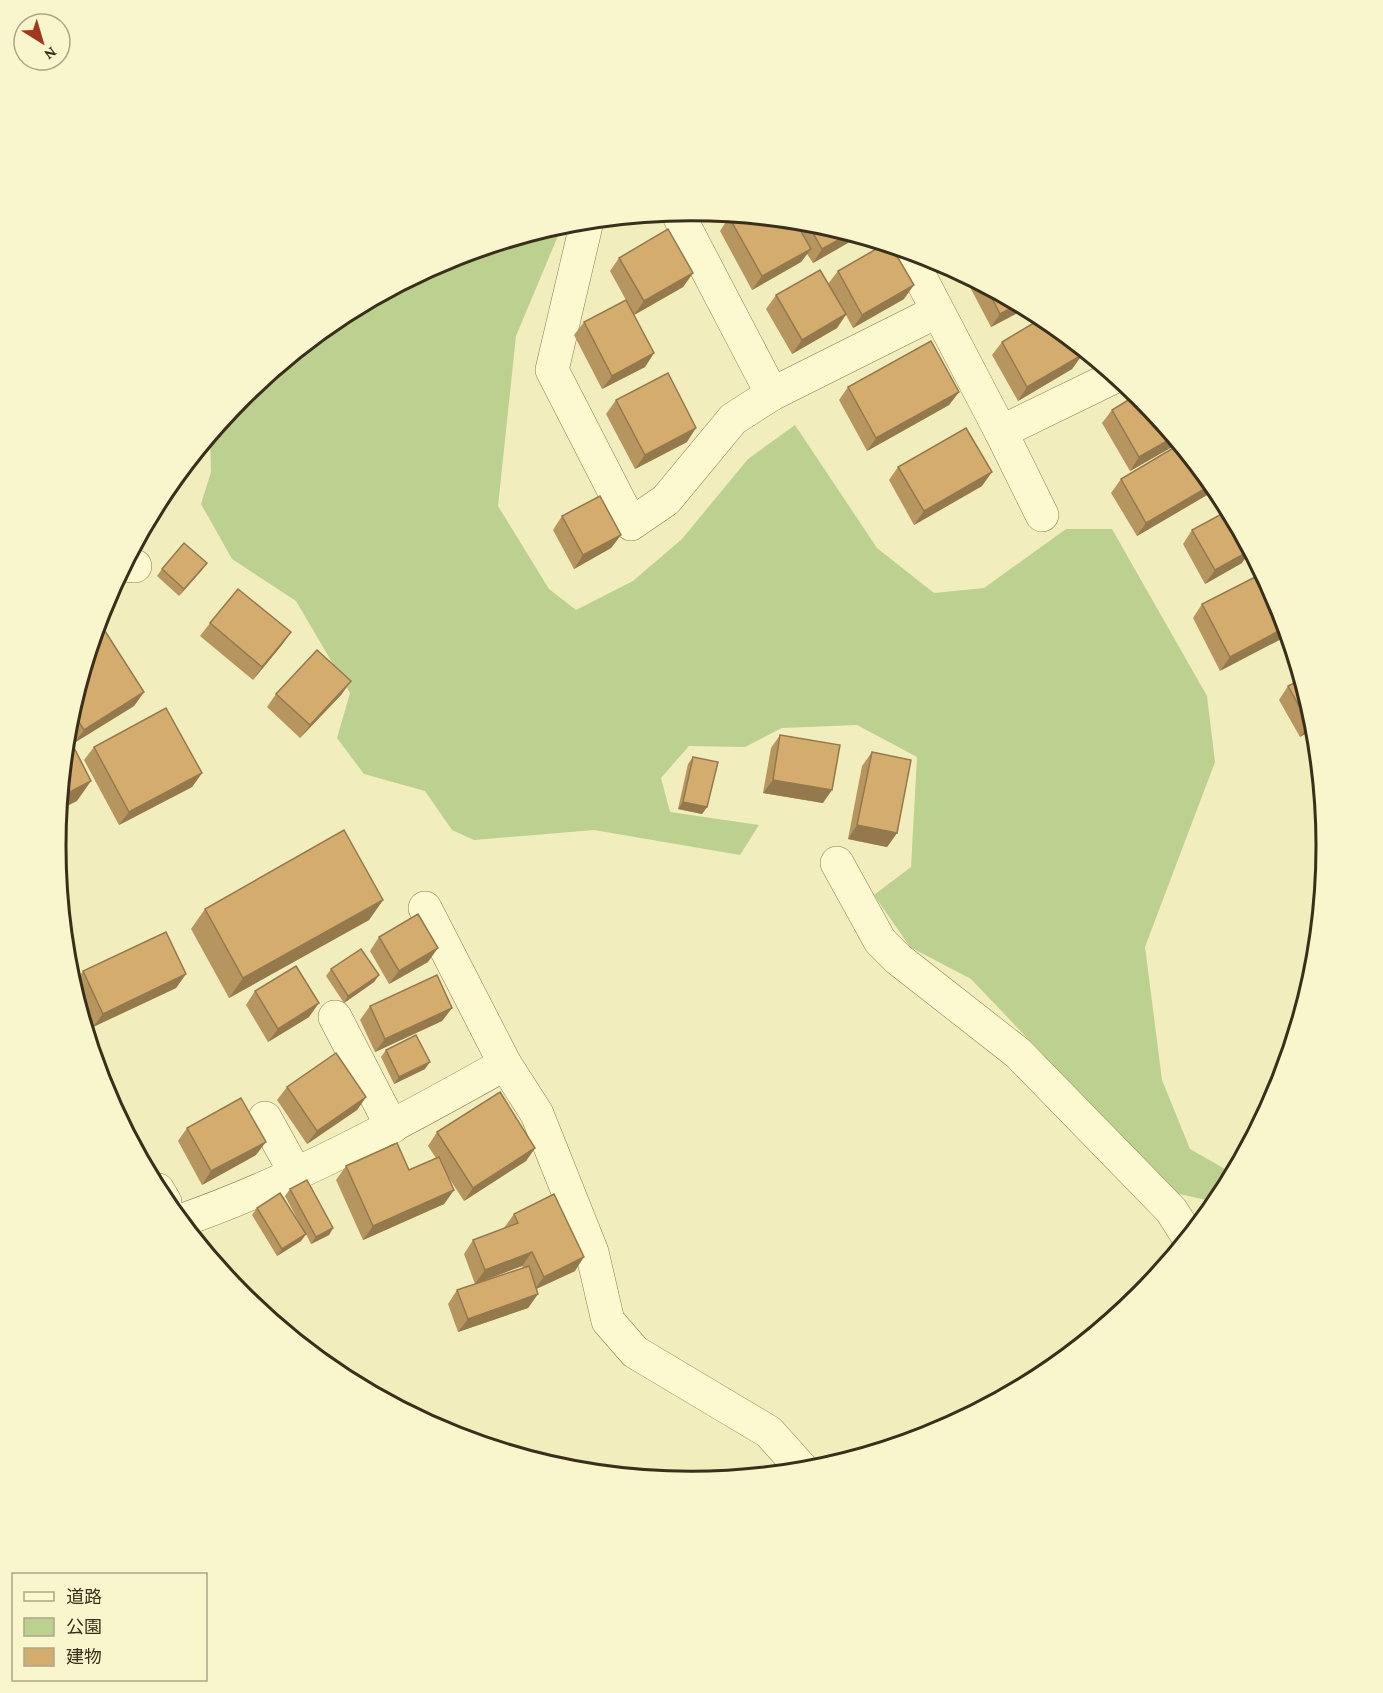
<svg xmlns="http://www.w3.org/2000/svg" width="1383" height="1693" font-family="'Crimson Pro','Noto Sans JP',serif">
<rect width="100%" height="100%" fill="#f2edbc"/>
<!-- green -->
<path fill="#bcd18f" d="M563,224l-47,112 -18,170 51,83 27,21 57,-29 49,-42 66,-80 47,-34 82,123 57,45 50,-5 82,-59h46l95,167 8,66 -70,185 17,133 28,69 35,20 -10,33 -40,-9 -204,-214 -61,-32 -36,-52 37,-28 6,-110 -60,-32 -75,3 -37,19 -56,-1 -28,32 9,34 89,13 -19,30 -146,-25 -120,10 -22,-10 -27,-39 -61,-17 -27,-36 13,-45 -54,-92 -64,-42 -31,-55 10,-32 -1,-37 32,-38 96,-79 110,-59z"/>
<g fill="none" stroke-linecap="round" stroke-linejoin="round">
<!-- minor casing -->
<g stroke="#8b7c54" stroke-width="34">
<g id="minor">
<path d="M677,212l95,182"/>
<path d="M587,221l-35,149 79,154 35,-24 67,-81 39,-25 164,-82"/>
<path d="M906,250l95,182 41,83"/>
<path d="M1001,432l115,-56"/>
<path d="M124,565l11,1"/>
<path d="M837,863l43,78 18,18 120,94 153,157 18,28"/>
<path d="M425,908l80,156 32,50 55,138 16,69 27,31 134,80 35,39"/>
<path d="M335,1017l57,110"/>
<path d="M265,1118l31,56"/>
<path d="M158,1190l7,12"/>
<path d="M180,1221c114,-40 220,-98 325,-157"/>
</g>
</g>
<!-- minor -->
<use href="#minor" stroke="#fcf8d0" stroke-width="33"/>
</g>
<!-- wall -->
<g fill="#b6955f">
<path d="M730,214l65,7 1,1v-1l20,2 44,13 -47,27 -6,-9 -6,8 -49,28 -32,-59 9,-14 2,-1z"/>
<path d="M619,258l74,15 -10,14 -49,28 20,38 -9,14 -43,22 -28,-54 10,-13 42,-22 -16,-29z"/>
<path d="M932,258l3,1 11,6 -8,4z"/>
<path d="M838,271l66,28 -51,29 -7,-13 -9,13 -45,26 -26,-45 10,-14 52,-11z"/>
<path d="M963,274l64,34 -36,19z"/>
<path d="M1002,342l80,13 -10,14 -54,32 -26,-46z"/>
<path d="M848,387l111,5 -10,13 -82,46 -28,-51z"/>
<path d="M616,400l71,42 -52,27 -29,-55z"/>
<path d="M1112,410l67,33 -49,28 -28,-48z"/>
<path d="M1180,444l34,41 -7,10 -70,41 -26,-43 10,-14z"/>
<path d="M898,467l84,19 -68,39 -25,-45z"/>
<path d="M562,516l59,19 -10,13 -37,21 -21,-39z"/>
<path d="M1192,530l50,33 -37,21 -22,-40z"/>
<path d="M162,569l40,1 -23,26 -22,-20z"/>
<path d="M1279,603l-59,68 -27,-53 9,-14z"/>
<path d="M210,623l81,9 -10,14 -28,34 -53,-44z"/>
<path d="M95,634l49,58 -10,14 -60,37 -7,-11 1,-10z"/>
<path d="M351,681l-10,14 -41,43 -33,-31 9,-13z"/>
<path d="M1288,686l27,37 -15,14 -21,-37z"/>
<path d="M780,735l43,68 -60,-10 8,-45z"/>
<path d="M94,747l108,26 -10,14 -73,38 -35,-65z"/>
<path d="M872,752l25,81 -10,14 -39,-8 14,-73z"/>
<path d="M693,757l14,50 -5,7 -24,-5 10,-45z"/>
<path d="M383,900l-14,20 -140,78 -38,-69 14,-20z"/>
<path d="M379,937l49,25 -39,22 -19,-33z"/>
<path d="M331,969l48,6 -5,7 -30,21 -18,-27z"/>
<path d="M83,971l103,3 -10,14 -83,39 -20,-42z"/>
<path d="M255,991l54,26 -41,25 -22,-37z"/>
<path d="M370,1006l82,2 -10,13 -67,31 -15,-32z"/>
<path d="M386,1050l39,19 -31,15 -13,-27z"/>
<path d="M287,1087l79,10 -9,13 -50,34 -30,-44z"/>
<path d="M187,1128l69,27 -54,30 -24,-44z"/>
<path d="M437,1132l98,16 -9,13 -62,40 -17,-26 7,15 -10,14 -81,36 -27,-60 10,-14 63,4 27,-12 -8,-12z"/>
<path d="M290,1189l43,39 -4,7 -18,9 -5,-10 -5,7 -24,15 -25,-41 5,-7 43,16 -15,-28z"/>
<path d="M514,1214l61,57 -39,18 2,5 -10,14 -70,24 -10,-28 9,-14 66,-22 -1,-2 -47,18 -11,-30 9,-14 31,-12z"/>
</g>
<!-- shaded-wall -->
<g fill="#94794d">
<path d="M851,233l9,3 -47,27 9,-14z"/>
<path d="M811,249l-10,13 -49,28 10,-14z"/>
<path d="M942,263l4,2 -8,4z"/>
<path d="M693,273l-10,14 -49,28 10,-14z"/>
<path d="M914,285l-10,14 -51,29 9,-13z"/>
<path d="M1019,304l8,4 -36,19 9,-13z"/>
<path d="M846,314l-9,14 -45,26 10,-14z"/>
<path d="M654,353l-9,14 -43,22 10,-13z"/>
<path d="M1082,355l-10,14 -54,32 9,-14z"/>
<path d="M959,392l-10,13 -82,46 9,-13z"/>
<path d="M696,428l-9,14 -52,27 10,-14z"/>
<path d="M1174,437l5,6 -49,28 9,-14z"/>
<path d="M992,472l-10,14 -68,39 10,-14z"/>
<path d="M1213,484l1,1 -7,10 -70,41 9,-13z"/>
<path d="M621,535l-10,13 -37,21 9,-14z"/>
<path d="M1251,550l-9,13 -37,21 10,-14z"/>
<path d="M207,563l-5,7 -23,26 5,-7z"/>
<path d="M1286,627l3,8 -69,36 10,-14z"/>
<path d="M291,632l-10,14 -28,34 9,-13z"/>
<path d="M351,681l-10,14 -41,43 10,-13z"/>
<path d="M144,692l-10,14 -60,37 10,-13z"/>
<path d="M1315,721l1,7 -16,9 9,-13z"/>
<path d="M202,773l-10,14 -73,38 10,-13z"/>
<path d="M773,780l59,10 -9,13 -60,-10z"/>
<path d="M91,781l-14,20 -18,9 1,-13z"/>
<path d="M683,802l24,5 -5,7 -24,-5z"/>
<path d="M857,825l40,8 -10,14 -39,-8z"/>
<path d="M383,900l-14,20 -140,78 14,-20z"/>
<path d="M438,948l-10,14 -39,22 10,-13z"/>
<path d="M186,974l-10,14 -83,39 10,-13z"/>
<path d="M379,975l-5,7 -30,21 4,-7z"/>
<path d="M319,1003l-10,14 -41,25 10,-13z"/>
<path d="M452,1008l-10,13 -67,31 10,-13z"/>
<path d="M430,1062l-5,7 -31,15 5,-7z"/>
<path d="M366,1097l-9,13 -50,34 10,-13z"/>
<path d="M266,1142l-10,13 -54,30 9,-14z"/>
<path d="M535,1148l-9,13 -62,40 9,-13z"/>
<path d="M454,1190l-10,14 -81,36 10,-14z"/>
<path d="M333,1228l-4,7 -18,9 5,-7z"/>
<path d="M306,1234l-5,7 -24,15 5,-7z"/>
<path d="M532,1252l-10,14 -47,18 10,-14z"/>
<path d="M584,1257l-9,14 -41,19 10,-13z"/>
<path d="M538,1294l-10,14 -70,24 10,-13z"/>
</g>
<!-- building -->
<g fill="#d4ad6e" stroke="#94794d" stroke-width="1.5">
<path d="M734,215l61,6 16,28 -49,27 -33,-59z"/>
<path d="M807,222l9,1 35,10 -29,16z"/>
<path d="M668,229l25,44 -49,28 -25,-43z"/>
<path d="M885,244l6,2 23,39 -52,30 -24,-44z"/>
<path d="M820,270l26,44 -44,26 -26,-45z"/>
<path d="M986,286l33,18 -19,10z"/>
<path d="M626,300l28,53 -42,23 -28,-54z"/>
<path d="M1044,317l30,24 8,14 -55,32 -25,-45z"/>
<path d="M931,341l28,51 -83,46 -28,-51z"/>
<path d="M668,373l28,55 -51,27 -29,-55z"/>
<path d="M1138,394l3,3 33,40 -35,20 -27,-47z"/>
<path d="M966,428l26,44 -68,39 -26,-44z"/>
<path d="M1180,444l33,40 -67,39 -25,-44z"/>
<path d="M600,496l21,39 -38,20 -21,-39z"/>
<path d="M1229,510l22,40 -36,20 -23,-40z"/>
<path d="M184,543l23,20 -23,26 -22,-20z"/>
<path d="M1263,573l16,30 7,24 -56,30 -28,-53z"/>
<path d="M238,589l53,43 -29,35 -52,-44z"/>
<path d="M103,628l41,64 -60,38 -13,-20 24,-76z"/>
<path d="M317,650l34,31 -41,44 -34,-31z"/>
<path d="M1302,679l13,42 -6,3 -21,-38z"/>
<path d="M166,708l36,65 -73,39 -35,-65z"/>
<path d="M780,735l60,10 -8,45 -59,-10z"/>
<path d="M68,736l23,45 -31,16 6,-60z"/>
<path d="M872,752l39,8 -14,73 -40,-8z"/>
<path d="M693,757l25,5 -11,45 -24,-5z"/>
<path d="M344,830l39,70 -140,78 -38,-69z"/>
<path d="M418,914l20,34 -39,23 -20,-34z"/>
<path d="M166,932l20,42 -83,40 -20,-43z"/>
<path d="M361,949l18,26 -31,21 -17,-27z"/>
<path d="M296,966l23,37 -41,26 -23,-38z"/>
<path d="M437,975l15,33 -67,31 -15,-33z"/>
<path d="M75,994l14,26 -5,3z"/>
<path d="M416,1035l14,27 -31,15 -13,-27z"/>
<path d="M336,1053l30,44 -49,34 -30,-44z"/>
<path d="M500,1092l35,56 -62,40 -36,-56z"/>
<path d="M241,1098l25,44 -55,29 -24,-43z"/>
<path d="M397,1143l12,27 30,-13 15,33 -81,36 -27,-60z"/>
<path d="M307,1180l26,48 -17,9 -26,-48z"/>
<path d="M280,1193l26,41 -24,15 -25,-41z"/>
<path d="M554,1194l30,63 -40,20 -12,-25 -47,18 -12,-30 45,-17 -4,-9z"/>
<path d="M529,1266l9,28 -70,25 -11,-29z"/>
</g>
<!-- crop -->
<path d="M0 0H1383V1693H0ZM66 846a625 625 0 1 1 1250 0a625 625 0 1 1-1250 0Z" fill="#f9f5cc" fill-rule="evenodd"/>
<path fill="none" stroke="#392f1a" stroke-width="3" d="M66 846a625 625 0 1 1 1250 0a625 625 0 1 1-1250 0Z"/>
<!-- legend -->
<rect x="12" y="1573" width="195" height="108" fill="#f9f5cc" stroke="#aca685" stroke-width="1.5"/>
<rect x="24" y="1592" width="30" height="9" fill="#fcf8d0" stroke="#aca685" stroke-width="1.5"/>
<text x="66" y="1603" font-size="18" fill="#392f1a">道路</text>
<rect x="24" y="1618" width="30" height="18" fill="#bcd18f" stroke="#aca685" stroke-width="1.5"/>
<text x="66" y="1633" font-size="18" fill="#392f1a">公園</text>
<rect x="24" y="1648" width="30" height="18" fill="#d4ad6e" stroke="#aca685" stroke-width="1.5"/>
<text x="66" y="1663" font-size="18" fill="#392f1a">建物</text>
<!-- north arrow -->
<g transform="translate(42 42) rotate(143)"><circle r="28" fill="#f9f5cc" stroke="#aca685" stroke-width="1.5"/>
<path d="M0-4.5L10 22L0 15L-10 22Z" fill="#a0371e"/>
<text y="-9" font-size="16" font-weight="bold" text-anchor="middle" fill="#392f1a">N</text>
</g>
</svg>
